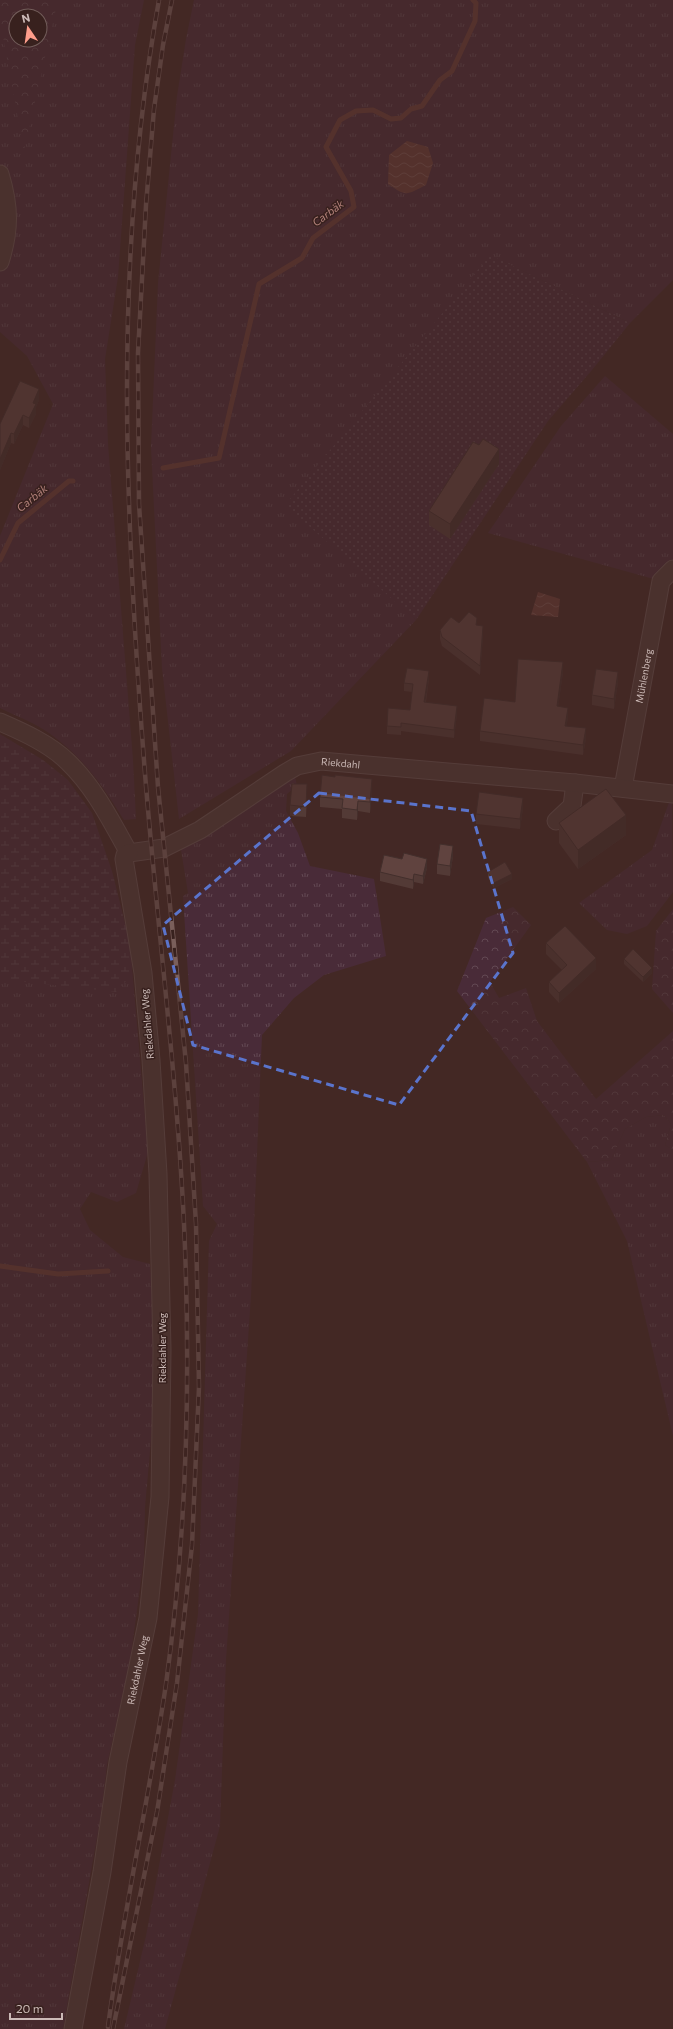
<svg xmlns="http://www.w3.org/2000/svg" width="673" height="2029" font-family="Commissioner,sans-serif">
<defs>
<pattern id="grass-tufts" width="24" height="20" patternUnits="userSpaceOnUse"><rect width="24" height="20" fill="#492b38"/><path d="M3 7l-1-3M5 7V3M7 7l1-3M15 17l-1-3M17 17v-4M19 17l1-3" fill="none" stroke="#624853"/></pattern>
<pattern id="forest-crowns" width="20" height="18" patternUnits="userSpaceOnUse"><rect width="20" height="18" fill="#492b38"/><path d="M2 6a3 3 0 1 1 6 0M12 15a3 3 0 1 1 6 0" fill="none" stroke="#624853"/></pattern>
<pattern id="wetland-marsh" width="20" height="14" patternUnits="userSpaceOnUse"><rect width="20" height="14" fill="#492b38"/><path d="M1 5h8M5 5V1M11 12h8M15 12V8" fill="none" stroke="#624853"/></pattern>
<pattern id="garden-dots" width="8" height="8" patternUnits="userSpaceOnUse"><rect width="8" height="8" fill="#492b38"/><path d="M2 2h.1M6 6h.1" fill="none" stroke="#624853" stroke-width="1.8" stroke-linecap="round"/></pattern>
<pattern id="water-waves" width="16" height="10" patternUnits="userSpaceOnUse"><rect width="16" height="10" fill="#693d36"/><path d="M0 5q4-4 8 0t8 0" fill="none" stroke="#7d5751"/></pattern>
</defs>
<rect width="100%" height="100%" fill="#432825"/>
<!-- grass -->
<g fill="url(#grass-tufts)" fill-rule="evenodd">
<path d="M0,0h144l-9,45 -17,232 -13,82 3,85 25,316 3,59 -12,1c-22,-35 -40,-62 -75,-87 -14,-10 -33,-17 -49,-25v-172l53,-132 -26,-48 -27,-24zM16,16h24v24h-24z"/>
<path d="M194,0h479v280l-43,43 -128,-62 -205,249 119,110 -125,131 -112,68 -17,-151 -11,-221 7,-164 19,-187 9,-57z"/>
<path d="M605,376l68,58v135l-12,12 -173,-48 73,-107z"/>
<path d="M295,777l2,8 -10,9 -1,17 12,22 12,33 64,13 12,77 -62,19 -30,23 -32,37 -11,261 -25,364 -6,166 -55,203h-41l22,-93 29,-156 23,-166 11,-373 8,-17 -14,-18 -20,-310 5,-3 -7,-43 100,-67z"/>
<path d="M0,779l130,164 18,209 -12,41 -19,9 -26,-10 -11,17 10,21 33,27 27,7 5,75 -2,79 -8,89 -1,51 -14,104 -23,103 -6,50 -38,214h-63z"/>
<path d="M672,794l1,98 -26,34 -20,8 -20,-4 -28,-27 73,-53z"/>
<path d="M664,1115l7,9 -6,21 8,5v286l-46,-195 -40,-79 24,-2 14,-31 21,-12z"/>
</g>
<!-- forest -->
<g fill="url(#forest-crowns)" fill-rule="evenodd">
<path d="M0,0h58l-34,151 -24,-131zM16,16h24v24h-24z"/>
<path d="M513,907l18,18 -41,57 9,16 27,-10 11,33 59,78 77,-68v119l-8,-5 6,-21 -7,-9 -18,2 -21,12 -14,31 -24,2 -130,-171 29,-73z"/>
<path d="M673,909v104l-21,-24 4,-58z"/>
</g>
<!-- wetland -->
<path fill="url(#wetland-marsh)" d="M0,734l43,26 25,20 24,33 20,58 18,72 -1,35 -13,14 -116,-13z"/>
<!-- garden -->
<path fill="url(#garden-dots)" d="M490,255l140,68 -38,47 -44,51 -132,199 -131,-115z"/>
<!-- water -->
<g fill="url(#water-waves)">
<path d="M407,141l21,6 5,16 -7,22c-20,10 -19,12 -38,-1l1,-29z"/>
<path d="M538,592l22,7 -2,18 -27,-2z"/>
</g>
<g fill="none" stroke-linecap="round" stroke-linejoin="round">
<!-- stream -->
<g stroke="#693d36" stroke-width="5">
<path d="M163,468l56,-10 40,-174 43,-26 11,-20 41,-31 -3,-16 -25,-44 14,-27 16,-9 17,-1 18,9 10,-1 10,-9 11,-3 18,-26 12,-9 23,-50 1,-18 -3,-3"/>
<path d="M0,560l18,-37 51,-42h4"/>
<path d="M0,1266l58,8 50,-3"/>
</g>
<!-- minor casing -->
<g stroke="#6a5552" stroke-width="19">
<g id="minor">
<path d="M0,174c10,33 10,56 0,88"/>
<path d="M0,722c23,10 50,22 68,40 27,26 43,59 61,91"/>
<path id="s1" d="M623,788l38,-207 12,-12"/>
<path d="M556,821l16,-15 3,-23"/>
<path id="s2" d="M129,853l35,-5 36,-18 85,-57 12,-7 24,-5 254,22 98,11"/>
<path id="s3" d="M73,2029l29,-157 16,-110 30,-144 12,-121 2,-147 -4,-176 -7,-114 -8,-87 -19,-114 1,-4 4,-2"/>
</g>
</g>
<!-- minor -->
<use href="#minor" stroke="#523d39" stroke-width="17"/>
<!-- rail casing -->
<g stroke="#7a5f5b" stroke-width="4.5">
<g id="rail">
<path d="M108,2027c15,-115 41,-228 58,-343 21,-151 25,-307 18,-460 -7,-146 -26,-292 -38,-438 -21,-261 -34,-527 13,-786"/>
<path d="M113,2029l44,-217 20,-129 15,-138 7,-158 -3,-163 -10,-161 -28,-276 -19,-283 -1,-151 8,-148 8,-96 9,-64 9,-45"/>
</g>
</g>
<!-- rail -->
<use href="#rail" stroke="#38211e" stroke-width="3" stroke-dasharray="9" stroke-linecap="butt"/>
</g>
<!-- wall -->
<g fill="#533a36">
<path d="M39,400l-3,7v7l-7,14 -6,-3 -9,19 -3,-1 -11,27v-46z"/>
<path d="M499,464l-49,75 -21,-14v-14z"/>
<path d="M459,623l18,2 6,10 -3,40 -38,-29 -2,-7v-9z"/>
<path d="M563,672l-5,35 10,11 -2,8 20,12 -3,17 -103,-14v-10l35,-29z"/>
<path d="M429,679l-3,23 31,12 -3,24 -53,-7v4l-14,-1v-8l23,-16 2,-18 -8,-1v-8z"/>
<path d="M618,682l-4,27 -22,-4v-10z"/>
<path d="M372,789l-2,24 -12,-2 -1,9 -15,-2v-9l-22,-2v-10z"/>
<path d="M307,795l-1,22 -16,-1v-11z"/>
<path d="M523,808l-3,21 -44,-5v-10z"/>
<path d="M559,823l67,12 -48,34 -19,-26z"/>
<path d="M453,856l-3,20 -13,-2v-10z"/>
<path d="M427,868l-4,16 -9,-2 -1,7 -33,-8v-9z"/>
<path d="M488,872l24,7 -18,9 -6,-11z"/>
<path d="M546,943l50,26 -37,34 -10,-11v-10l13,-12 -16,-16z"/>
<path d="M624,959l28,14 -9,9 -19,-18z"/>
</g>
<!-- shaded-wall -->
<g fill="#432f2c">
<path d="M39,389v11l-3,7v7l-7,14v-10l4,-15z"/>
<path d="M23,415v10l-9,19v-10z"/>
<path d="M11,433v10l-11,27v-11z"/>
<path d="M499,449v15l-49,75v-15z"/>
<path d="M483,626v9l-3,40v-9z"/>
<path d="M563,662v10l-6,44v-10z"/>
<path d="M429,671v8l-5,31v-8z"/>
<path d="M618,672v10l-4,27v-10z"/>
<path d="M457,706v8l-3,24v-8z"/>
<path d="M568,708v10l-3,18v-10z"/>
<path d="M586,728v10l-3,17v-10z"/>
<path d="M372,779v10l-2,24v-11z"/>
<path d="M523,798v10l-3,21v-10z"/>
<path d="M358,801v10l-1,9v-10z"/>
<path d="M626,815v20l-48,34v-19z"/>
<path d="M453,846v10l-3,20v-10z"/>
<path d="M427,859v9l-4,16v-8z"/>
<path d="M414,874v8l-1,7v-9z"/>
<path d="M512,874v5l-18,9v-5z"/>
<path d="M596,958v11l-37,34v-10z"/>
<path d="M652,968v5l-9,9v-5z"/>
</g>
<!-- building -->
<g fill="#60433f" stroke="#432f2c">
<path d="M20,381l19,8 -6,14 3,1 -7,14 -6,-3 -9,19 -3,-1 -11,26v-35z"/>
<path d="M483,439l16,10 -49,75 -21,-13 44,-69 6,3z"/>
<path d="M469,612l8,6 -1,7 7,1 -3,40 -38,-29 -2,-7 11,-13 8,6z"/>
<path d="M518,659l45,3 -6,44 11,2 -3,18 21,2 -3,17 -103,-14 4,-33 31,4z"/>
<path d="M407,668l22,3 -5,31 33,4 -3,24 -53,-7v4l-14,-1 1,-18 22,2 3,-26 -9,-1z"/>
<path d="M596,669l22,3 -4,27 -22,-4z"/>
<path d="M322,775l13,2v-2l37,4 -2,23 -12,-1 -1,9 -15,-2 1,-9 -23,-2z"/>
<path d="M292,784h15l-1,23 -16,-2z"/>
<path d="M606,789l20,26 -48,35 -19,-27z"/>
<path d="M479,792l44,6 -3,21 -44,-5z"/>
<path d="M440,844l13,2 -3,20 -13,-2z"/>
<path d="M404,853l23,6 -4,17 -9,-2 -1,6 -33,-8 4,-17 18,4z"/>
<path d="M505,862l7,12 -18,9 -6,-11z"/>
<path d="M565,926l31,32 -37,35 -10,-11 18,-17 -21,-22z"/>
<path d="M633,949l19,19 -9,9 -19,-18z"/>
</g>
<!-- marked area -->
<path d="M0 0H673V2029H0ZM319,793l152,18 42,142 -114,152 -206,-60 -30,-120z" fill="#432825" fill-opacity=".55" fill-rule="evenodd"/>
<path fill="none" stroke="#5a74cc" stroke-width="3" stroke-dasharray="8 5" stroke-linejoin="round" d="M319,793l152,18 42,142 -114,152 -206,-60 -30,-120z"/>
<g text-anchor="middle" stroke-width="3" stroke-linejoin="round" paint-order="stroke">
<!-- street labels -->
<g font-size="10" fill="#ccbab7" stroke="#38211e">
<text dy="4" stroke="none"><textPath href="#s1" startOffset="114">Mühlenberg</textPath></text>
<text dy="4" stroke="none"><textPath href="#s2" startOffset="236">Riekdahl</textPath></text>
<text transform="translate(147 1024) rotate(-95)" y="4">Riekdahler Weg</text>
<text transform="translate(162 1348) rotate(-90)" y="4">Riekdahler Weg</text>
<text dy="4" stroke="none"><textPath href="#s3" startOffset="365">Riekdahler Weg</textPath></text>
</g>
<!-- water labels -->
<g font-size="11" font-style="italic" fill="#b5837c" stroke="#38211e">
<text transform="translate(328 213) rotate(-37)" y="4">Carbäk</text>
<text transform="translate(32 498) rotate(-39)" y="4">Carbäk</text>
</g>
</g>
<!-- north arrow -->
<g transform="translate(28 28) rotate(347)"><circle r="19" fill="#38211e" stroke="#735e5b"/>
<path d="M0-3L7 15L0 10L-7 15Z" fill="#fd9d8b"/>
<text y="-6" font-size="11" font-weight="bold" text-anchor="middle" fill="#ccbab7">N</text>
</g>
<!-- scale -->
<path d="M10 2013v6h52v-6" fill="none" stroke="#ccbab7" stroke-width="2"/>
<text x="16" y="2013" font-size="12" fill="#ccbab7" stroke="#38211e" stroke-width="3" paint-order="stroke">20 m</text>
</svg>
